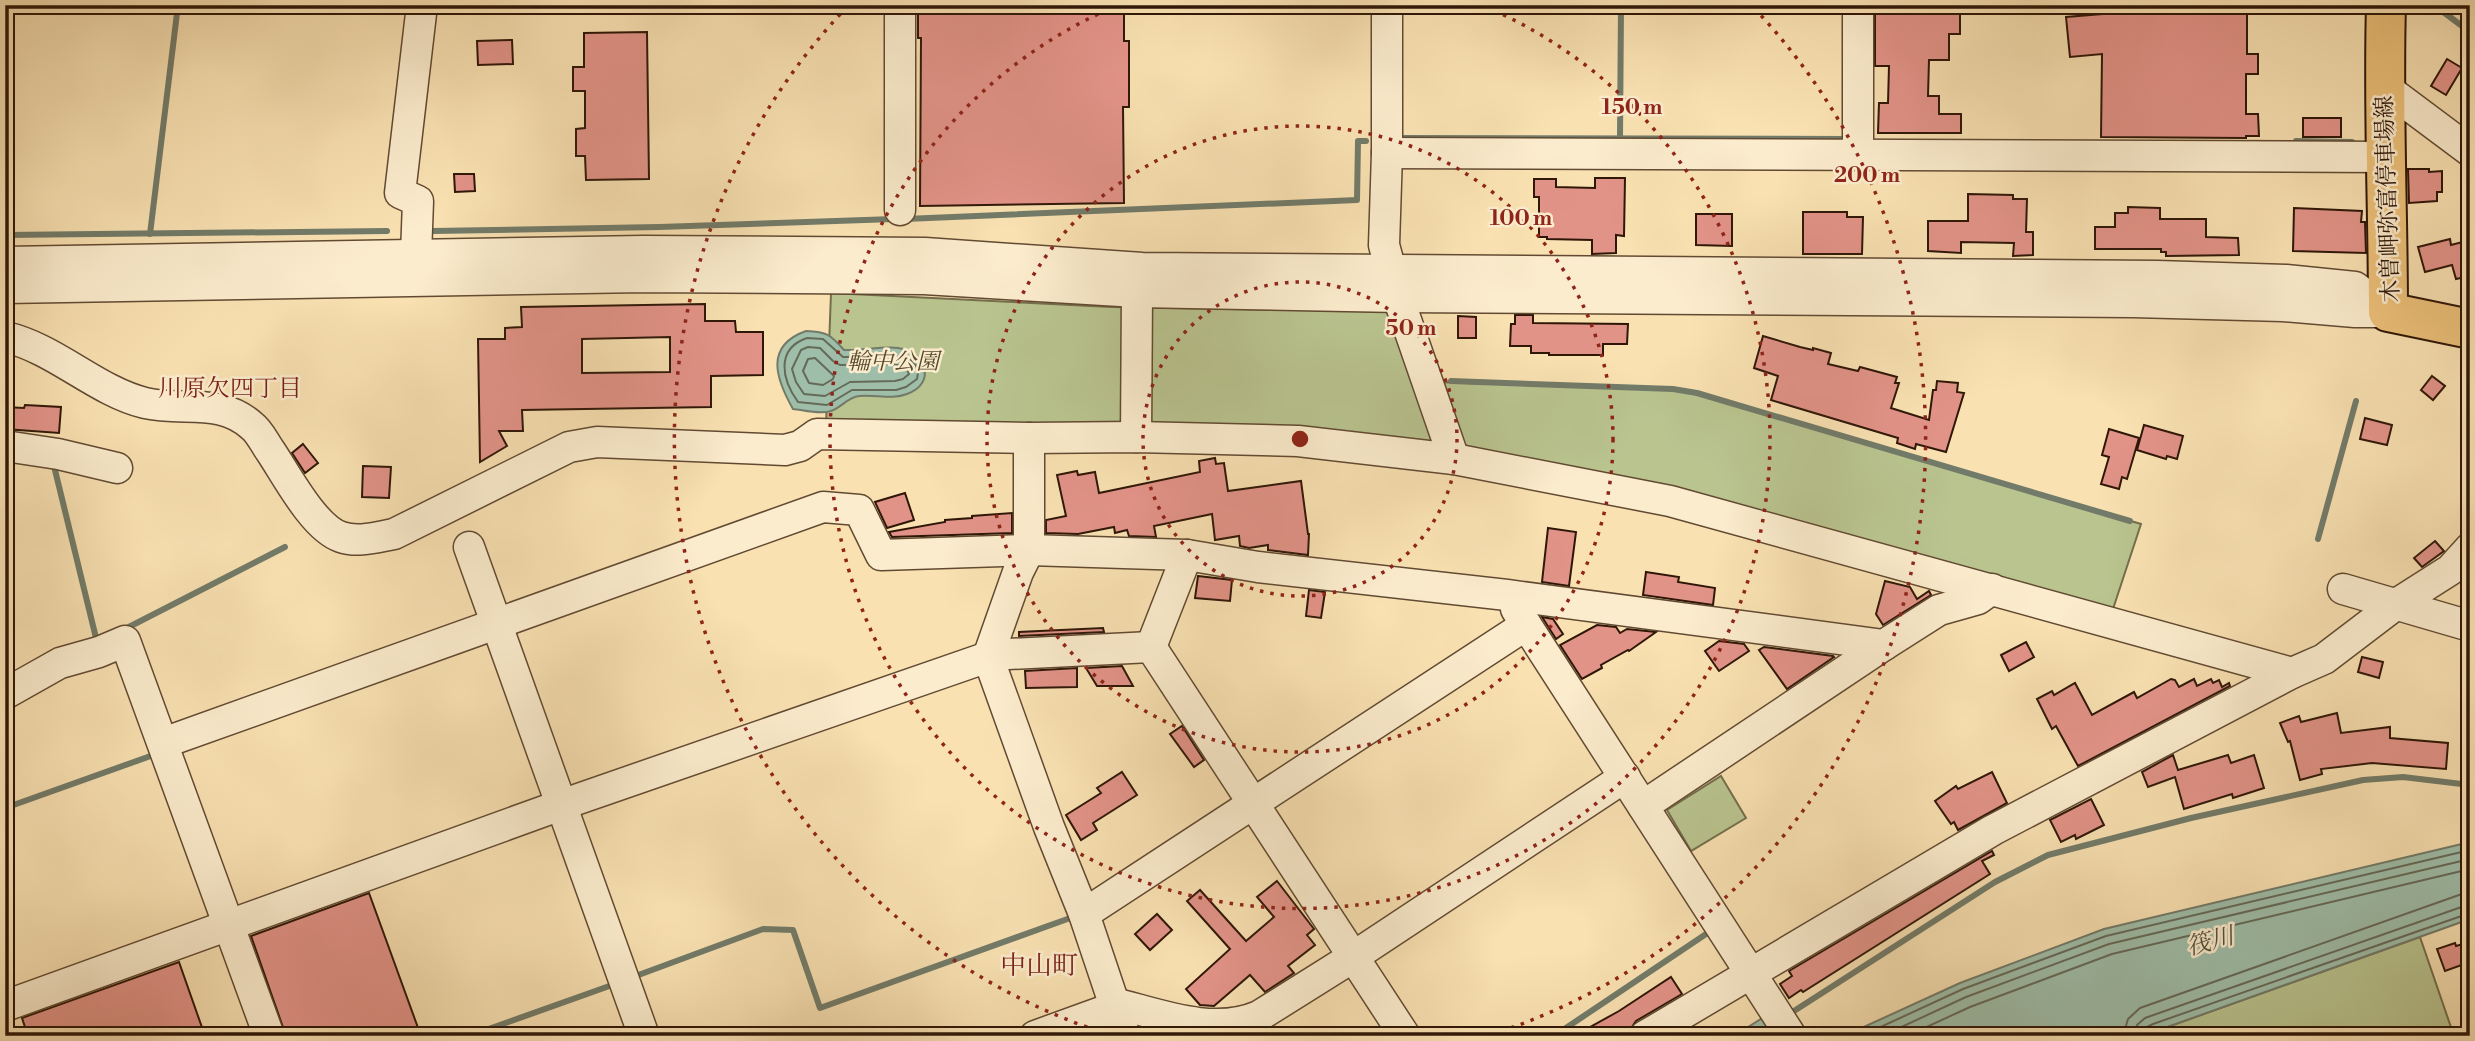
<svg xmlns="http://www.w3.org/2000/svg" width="2475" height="1041" font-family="'Libre Bodoni','Noto Serif JP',serif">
<rect width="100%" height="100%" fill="#f9e1b2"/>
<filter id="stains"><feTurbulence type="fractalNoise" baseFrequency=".00286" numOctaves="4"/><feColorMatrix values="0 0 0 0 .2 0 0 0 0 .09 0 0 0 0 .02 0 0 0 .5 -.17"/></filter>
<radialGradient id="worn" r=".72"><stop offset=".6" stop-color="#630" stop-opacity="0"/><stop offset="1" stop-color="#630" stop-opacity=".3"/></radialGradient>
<!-- green -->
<g fill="#b9c48f" stroke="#746e4c" stroke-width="2">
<path d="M831,293l280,14 303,5 19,70 240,7 24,4 444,131 -29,88 -652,-162 -634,-24z"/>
<path d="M1721,776l25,42 -55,33 -24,-41z"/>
<path d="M2420,937l34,99h-312z"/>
</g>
<!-- water -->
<g fill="#9ebea9" stroke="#727b69" stroke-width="2">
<path d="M806,331c21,1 24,3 38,19 18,1 37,-4 54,-2 28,4 39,35 9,46 -15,6 -32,0 -48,2 -11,1 -18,12 -28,15 -10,4 -28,-1 -38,-2 -17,-30 -29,-63 13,-78z"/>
<path d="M2470,842v77l-328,117h-298l116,-53 144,-54z"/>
<path d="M1764,1017l12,19h-42z"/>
</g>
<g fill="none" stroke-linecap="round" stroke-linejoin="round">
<!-- shore -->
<g stroke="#666a58" stroke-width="2">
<path d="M807,338l16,1 20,18c19,1 83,-13 74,22l-11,8 -10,3h-44l-25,15 -29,-3c-16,-22 -23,-53 9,-64z"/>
<path d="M808,347l12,1 13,13 7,4 54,-1 12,3 3,7 -6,5 -8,2 -45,1 -25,14 -21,-2 -8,-12 -4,-13 9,-19z"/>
<path d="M815,358l19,18 -1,3 -10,6 -14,-2 -6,-12 5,-12z"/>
<path d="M1861,1036l102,-47 143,-53 364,-86"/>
<path d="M1882,1036l84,-39 143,-53 361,-85"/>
<path d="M1907,1036l63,-29 142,-53 358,-85"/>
<path d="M2123,1036l5,-17 12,-11 319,-113 11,-2"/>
<path d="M2134,1036l3,-11 8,-7 325,-114"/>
<path d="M2143,1036l2,-8 8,-4 317,-111"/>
</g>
<!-- stream -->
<g stroke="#727b69" stroke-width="6">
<path d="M2434,5l36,27"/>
<path d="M1404,138l440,1"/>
<path d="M1620,138l1,-133"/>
<path d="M2296,141l56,1"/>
<path d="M905,219l452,-19 1,-59h8"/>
<path d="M433,231l226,-4 235,-8"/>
<path d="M150,234l28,-229"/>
<path d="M5,235l382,-4"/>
<path d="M1451,381l222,8 24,4 433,128"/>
<path d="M49,465l5,1 43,176"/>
<path d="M2318,539l38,-138"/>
<path d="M121,631l164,-84"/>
<path d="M5,808l154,-55"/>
<path d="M633,977l130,-48 30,1 27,78 253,-91 2,5"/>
<path d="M1794,1011l201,-129 53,-27 143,-37 172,-38 40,-3 67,8"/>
<path d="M469,1036l146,-52"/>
<path d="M1554,1036l158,-106"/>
</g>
</g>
<!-- building -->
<g fill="#e29388" stroke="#2f1708" stroke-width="2" fill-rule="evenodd">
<path d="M918,5h206v36h5v66h-6l1,96 -204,3 1,-168h-3z"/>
<path d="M1875,5h80v8h5v21h-11v26h-20l-1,36h11v18h22v19h-83l1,-30h9l1,-37h-14z"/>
<path d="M2102,5h142v8h3v41h11v20h-12v40h12l1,22h-13v2l-145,-1 1,-83 -32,3 -4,-40 36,-3z"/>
<path d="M647,32l2,147 -63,1 -1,-24h-9v-27l9,-1v-37h-12v-24h11v-34z"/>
<path d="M512,40l1,24 -35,1 -1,-24z"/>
<path d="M2447,59l15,9 -16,27 -15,-9z"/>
<rect x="2303" y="118" width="38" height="19"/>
<path d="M2408,169h21v3l13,-1v21h-5v9l-28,2z"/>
<path d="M454,174h20l1,17 -20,1z"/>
<path d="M1595,178h30l-1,58 -8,-1v18l-24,1v-14l-45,-1v-2h-8v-40h-5v-18h22v8l39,1z"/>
<path d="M1968,194l45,1v4h14l-1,33h7v23l-20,1 1,-13 -53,-1v11l-33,-2v-30h40z"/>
<path d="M2128,207l32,1v11h46v18l32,1 1,17 -73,1v-4h-5v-3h-66v-22h20v-14h13z"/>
<path d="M2294,208l68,3 -1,11h4l1,31 -73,-2z"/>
<path d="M1803,212h44v5h16l-1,37h-59z"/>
<path d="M1696,214h36v32l-36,-1z"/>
<path d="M2450,239l1,6 19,-5v36l-14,3 -4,-14 -27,7 -7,-25z"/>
<path d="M705,304v17h30l1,11h27v43l-52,1v31l-189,3 1,21h-24l8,15 -27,16 -2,-123h27v-11l17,-1 -1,-20zM670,337v35l-88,1v-34z"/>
<path d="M1515,315h18v8l95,1 -1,20h-24v11h-54v-2h-18v-7h-21l1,-22h4z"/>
<path d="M1458,316l18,1v21h-18z"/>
<path d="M1763,336l37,11 13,3v-2l18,5 -3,11 30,7 2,-4 37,10 -2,6h4l-8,25 38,12 4,-30h3l1,-9 21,2 -1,9 7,1 -18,59 -30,-8 -1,5 -18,-6 1,-5 -127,-38 7,-24 -24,-8z"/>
<path d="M2432,376l13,10 -12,14 -12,-10z"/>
<path d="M25,405l36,2 -2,26 -54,-4v-22l19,1z"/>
<path d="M2365,418l27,7 -5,20 -27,-6z"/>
<path d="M2144,425l39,11 -6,23 -10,-3 -1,3 -29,-9z"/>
<path d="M2109,429l30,9 -12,41 -5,-2 -3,12 -18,-5 8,-27 -7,-2z"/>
<path d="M303,444l15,19 -13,10 -13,-20z"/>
<path d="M1215,458l1,6 8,-1 4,28 73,-10 7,53h1l-1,21 -40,-5v-5l-19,3 -9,-2 -1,-10 -24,4 -3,-26 -58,12 2,11 -27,-1 -2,-6 -12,3 -1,-6 -36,7 -32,-1v-13l20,-4 -9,-41 20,-4 1,4 17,-3 4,21 101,-21 -1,-11z"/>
<path d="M363,466l28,1 -2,31 -27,-1z"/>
<path d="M905,493l9,27 -27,8 -12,-26z"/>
<path d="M1012,513v20l-120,4 -3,-5 56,-10v-2l27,-2v-2z"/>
<path d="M1548,528l28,4 -7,54 -27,-4z"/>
<path d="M2435,541l9,10 -22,16 -8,-9z"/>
<path d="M1646,572l33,5 -1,5 37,6 -2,17 -70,-10z"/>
<path d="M1198,576l34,4 -2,21 -35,-3z"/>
<path d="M1885,581l25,6 7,12 12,-8 2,4 -48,30 -7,-11z"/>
<path d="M1309,590l16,2 -4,26 -15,-2z"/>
<path d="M1542,617l11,2 10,15 -7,5z"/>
<path d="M1597,625l19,2 4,6 7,-4 29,3 -27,19 -1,-1 -27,15 1,3 -20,11 -22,-34z"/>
<path d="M1103,628l1,4 -85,4v-4z"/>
<path d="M1719,641l25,3 5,7 -30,20 -14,-20z"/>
<path d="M2026,642l8,15 -25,14 -8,-16z"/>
<path d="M1764,647l69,9 1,1 -47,32 -28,-39z"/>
<path d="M2362,657l21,5 -4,16 -21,-6z"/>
<path d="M1122,666l11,20h-36l-11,-18z"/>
<path d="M1077,668v19l-51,1 -1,-17z"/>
<path d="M2171,679l4,1 4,7 15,-8 3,7 14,-7 2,4 6,-3 3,7 7,-4 1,3 -152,80 -22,-40 -4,3 -15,-30 15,-8 2,4 21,-12 17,32 42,-23 3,6z"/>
<path d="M2337,713l4,20 49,-6v11l58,5 -2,26 -74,-6 -51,6 1,5 -22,6 -10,-39 -2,1 -8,-19 19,-7 2,6z"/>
<path d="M1182,726l22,34 -10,7 -24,-33z"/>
<path d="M2173,755l5,15 50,-15 3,8 23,-8 10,33 -31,10 -1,-4 -48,15 -9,-32 -27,10 -6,-15z"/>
<path d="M1122,772l15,23 -44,28 4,7 -16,10 -15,-25 35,-22 -4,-5z"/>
<path d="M1992,772l15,31 -49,27 -4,-8 -3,2 -16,-23 21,-15 2,3z"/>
<path d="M2091,799l13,26 -28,14 -1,-4 -14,7 -11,-22z"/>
<path d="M1992,851l2,4 -12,6 8,13 -187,118 -2,-2 -12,8 -9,-14 12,-8 -3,-5z"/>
<path d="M1277,881l37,48 -7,6 8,10 -27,21 6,7 -29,19 -15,-17 -36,31 -14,-1 -14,-16 44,-40 -43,-48 13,-11 46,51 28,-24 -17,-20z"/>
<path d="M369,893l52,143h-135l-35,-100z"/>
<path d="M1157,914l15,16 -22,20 -15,-16z"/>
<path d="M2470,942v20l-25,9 -8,-22 18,-6 1,3z"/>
<path d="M179,962l26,74h-177l-6,-18z"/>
<path d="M1671,977l11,17 -46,27 -8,12 -4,3h-50l45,-25z"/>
</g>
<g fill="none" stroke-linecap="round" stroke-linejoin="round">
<!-- minor casing -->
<g stroke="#624a32" stroke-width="33">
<g id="minor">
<path d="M900,5v205"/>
<path d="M1387,5v148l-3,92 14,52 56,162"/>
<path d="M1858,5v150"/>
<path d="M2383,86l87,65"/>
<path d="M1387,153l1000,4"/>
<path d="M416,255l2,-54 -18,-8 22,-188"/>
<path d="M5,262l638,-11 282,2 217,15 1015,8 129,4 69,7 33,25"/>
<path d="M5,288l638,-11 281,2 213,13 261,5 735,5 150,4 72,6h33"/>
<path d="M5,337c50,11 91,54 140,66 38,9 75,-6 107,23 8,6 13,18 19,26 16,24 43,76 70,85 17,6 36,0 53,-3l175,-87 28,-5 188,8 15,-4 17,-12 212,4 107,-1 162,4 156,18 216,42 622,172"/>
<path d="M1136,437l1,-145"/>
<path d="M1029,438v112l-11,22 -30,85 61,170 35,87 41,122"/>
<path d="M5,446l53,8 59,14"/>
<path d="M469,547l175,489"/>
<path d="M2343,589l127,37"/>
<path d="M1516,609l275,427"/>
<path d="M1151,647l254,389"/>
<path d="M1151,647l36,-92"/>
<path d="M989,655l162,-8"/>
<path d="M5,694l55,-31 39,-11 26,-11 144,395"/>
<path d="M163,743l660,-236 36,3 22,45 148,-5 158,5 71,12 249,28 377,50 55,-35 39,-11 14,-10"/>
<path d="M1643,806l241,-161"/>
<path d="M1084,914l442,-289"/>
<path d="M1114,1003c45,11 99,33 145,13l94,-59 272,-180"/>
<path d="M5,1006l556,-201 427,-148"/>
<path d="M1035,1036l80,-29"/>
<path d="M1645,1036l348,-206 299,-157 32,-14 71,-54 55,-35 20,-22"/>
</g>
</g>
<!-- major casing -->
<g stroke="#2f1708" stroke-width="42">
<path id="major" d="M2386,5c-3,102 2,205 2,307l82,17"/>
</g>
<!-- minor -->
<use href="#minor" stroke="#fbeccd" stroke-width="30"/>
<!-- major -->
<use href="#major" stroke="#ecc079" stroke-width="38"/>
</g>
<!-- distance rings -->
<g fill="none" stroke="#8f2418" stroke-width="3.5" stroke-dasharray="3.5 7">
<circle cx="1300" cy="439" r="157"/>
<circle cx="1300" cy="439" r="313"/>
<path d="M1484 6A470 470 0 1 1 1116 6"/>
<path d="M1107 1034A626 626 0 0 1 846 8M1754 8A626 626 0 0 1 1493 1034"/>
</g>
<g text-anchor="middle" stroke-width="5" stroke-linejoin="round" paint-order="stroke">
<!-- street labels -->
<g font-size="23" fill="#2f1708" stroke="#fbeccd">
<text transform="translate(2387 199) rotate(-92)" y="8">木曽岬弥富停車場線</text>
</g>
<!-- park labels -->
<g font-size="23" font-style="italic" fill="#584b30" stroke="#fbeccd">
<text x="893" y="369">輪中公園</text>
</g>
<!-- neighbourhood labels -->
<g font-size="24" fill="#7a1f14" stroke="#fbeccd">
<text x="230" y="396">川原欠四丁目</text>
</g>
<!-- water labels -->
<g font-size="24" font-style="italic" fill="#565140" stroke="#fbeccd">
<text transform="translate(2210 941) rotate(-15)" y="8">筏川</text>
</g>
<!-- quarter labels -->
<g font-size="26" fill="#7a1f14" stroke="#fbeccd">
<text x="1039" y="974">中山町</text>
</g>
</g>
<circle cx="1300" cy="439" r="10" fill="#8f2418" stroke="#fbeccd" stroke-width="3.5"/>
<g font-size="21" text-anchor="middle" font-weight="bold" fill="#8f2418" stroke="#fbeccd" stroke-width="5" stroke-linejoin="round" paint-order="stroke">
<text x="1632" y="114">150 m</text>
<text x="1867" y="182">200 m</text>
<text x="1521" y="225">100 m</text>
<text x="1411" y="335">50 m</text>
</g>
<!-- margin -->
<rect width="2475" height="1041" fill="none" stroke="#f9e1b2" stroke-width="28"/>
<rect x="7" y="7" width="2461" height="1027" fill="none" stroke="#2f1708" stroke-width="3.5"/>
<rect x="14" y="14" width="2447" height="1013" fill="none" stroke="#2f1708" stroke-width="2"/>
<rect width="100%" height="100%" filter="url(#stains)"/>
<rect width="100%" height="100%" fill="url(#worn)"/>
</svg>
